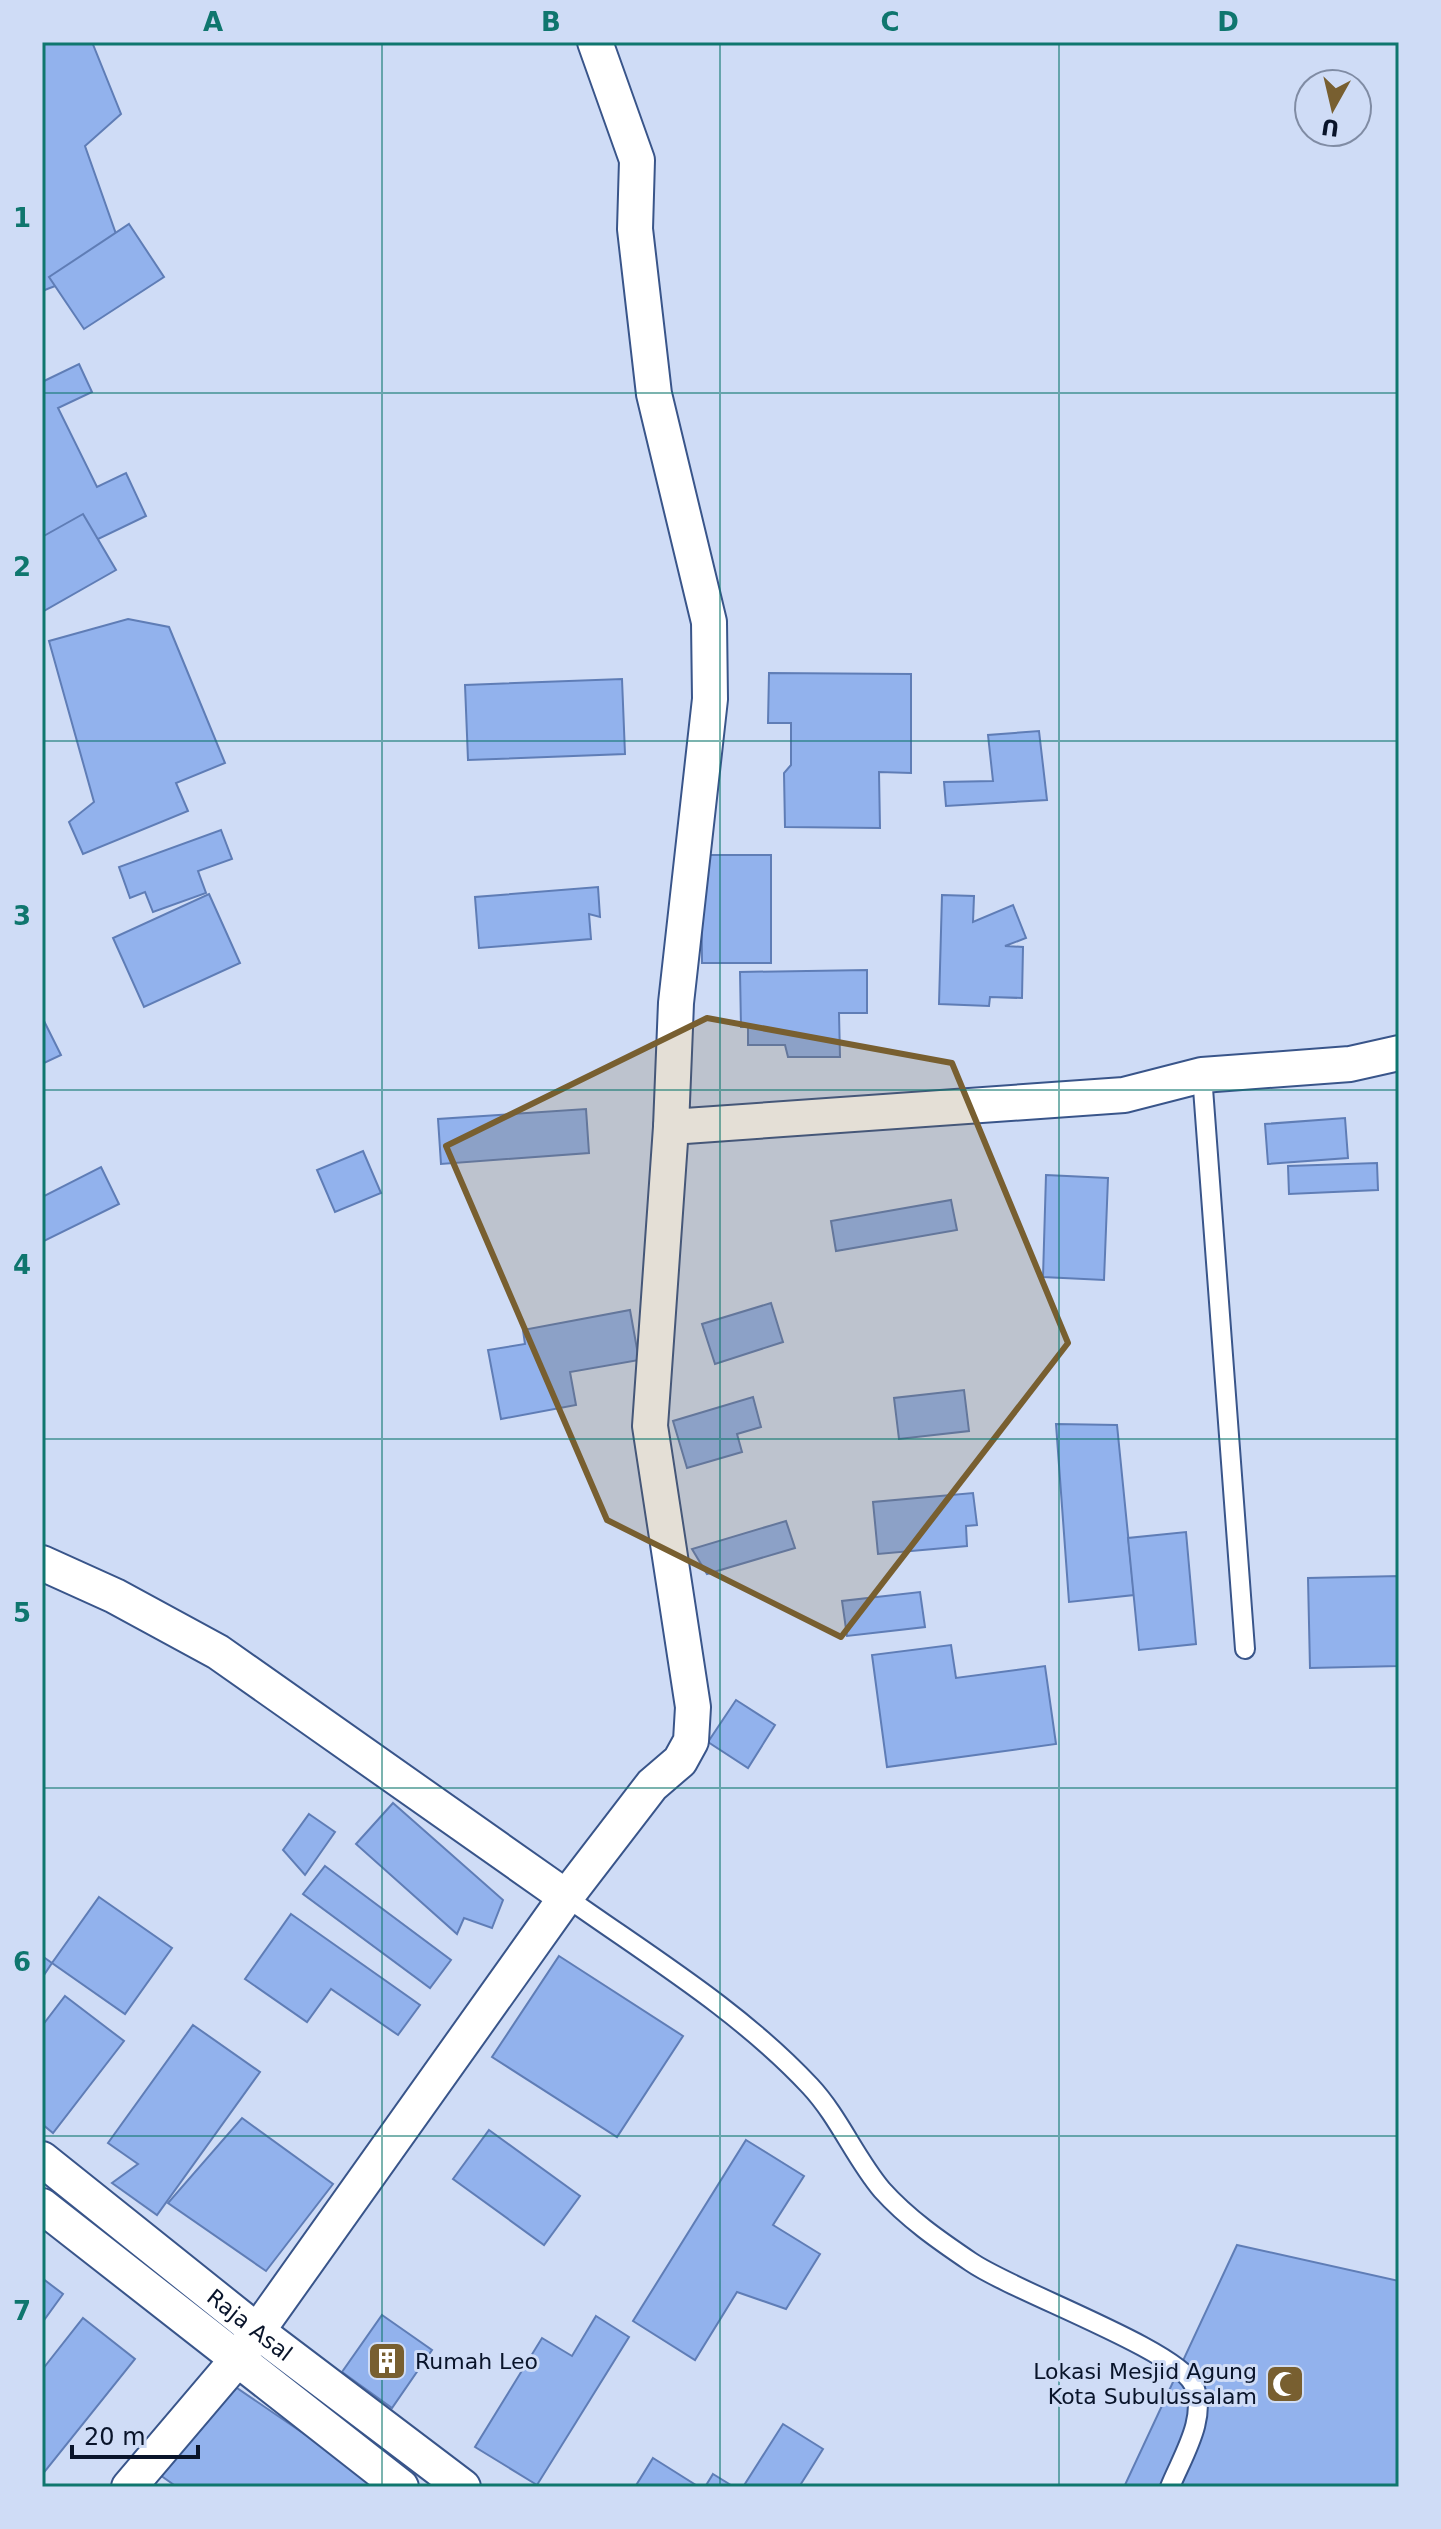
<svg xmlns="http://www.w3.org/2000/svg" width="1441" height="2529" font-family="'DejaVu Sans',sans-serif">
<rect width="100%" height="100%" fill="#cfdcf6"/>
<!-- building -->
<g fill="#92b2ed" stroke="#5f7db6" stroke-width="2">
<path d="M42,42h50l29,72 -36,32 37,105 -19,17 -61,23z"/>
<path d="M129,224l35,53 -80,52 -35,-52z"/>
<path d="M79,364l13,28 -34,16 39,79 29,-14 20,43 -104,50v-184z"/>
<path d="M83,514l33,56 -74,42v-75z"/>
<path d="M128,619l41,8 56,136 -49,20 12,28 -105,43 -14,-32 25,-20 -45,-161z"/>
<path d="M769,673l142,1v99l-32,-1 1,56 -95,-1 -1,-54 7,-8v-42h-23z"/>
<path d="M622,679l3,75 -157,6 -3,-75z"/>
<path d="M1039,731l8,69 -101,6 -2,-24 49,-1 -5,-46z"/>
<path d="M221,830l11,29 -34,12 8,22 -53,19 -8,-20 -15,6 -11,-31z"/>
<path d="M701,855h70v108h-69z"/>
<path d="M598,887l2,30 -11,-3 2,25 -112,9 -4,-51z"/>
<path d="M209,894l31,69 -96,44 -31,-69z"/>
<path d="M942,895l32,1 -1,26 40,-17 13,33 -21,8 18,1 -1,51 -32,-1 -1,9 -50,-2z"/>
<path d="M867,970v43h-28l1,44h-52l-3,-12h-37v-18h-7l-1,-55z"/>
<path d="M44,1021l17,34 -19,9v-42z"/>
<path d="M586,1109l3,44 -148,11 -3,-45z"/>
<path d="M1345,1118l3,40 -80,6 -3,-40z"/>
<path d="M363,1151l18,42 -46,19 -18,-42z"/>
<path d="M1377,1163l1,27 -89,4 -1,-28z"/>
<path d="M101,1167l18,37 -77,38v-45z"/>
<path d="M1046,1175l62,3 -4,102 -61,-3z"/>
<path d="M951,1200l6,30 -121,21 -5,-30z"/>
<path d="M771,1303l12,39 -68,22 -13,-40z"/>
<path d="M630,1310l9,50 -69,12 6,33 -75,14 -13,-69 37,-6 -2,-14z"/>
<path d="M964,1390l5,41 -70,8 -5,-41z"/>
<path d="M753,1397l8,30 -24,7 5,18 -55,16 -14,-47z"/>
<path d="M1056,1424l61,1 17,170 -65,7z"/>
<path d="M973,1493l4,32 -11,1 1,20 -89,8 -5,-52z"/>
<path d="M786,1521l9,27 -88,26 -15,-25z"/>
<path d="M1186,1532l10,112 -57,6 -11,-112z"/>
<path d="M1399,1576v90l-89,2 -2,-90z"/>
<path d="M920,1592l5,35 -78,9 -5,-35z"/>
<path d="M951,1645l5,33 89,-12 11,78 -169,23 -15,-112z"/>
<path d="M736,1700l39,25 -27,43 -40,-26z"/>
<path d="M393,1803l110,97 -11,28 -28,-10 -7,16 -101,-90z"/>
<path d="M309,1814l26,18 -30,43 -22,-25z"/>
<path d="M325,1866l126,94 -21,28 -127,-94z"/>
<path d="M99,1897l73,51 -47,66 -73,-51z"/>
<path d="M291,1914l129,91 -22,30 -67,-46 -24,33 -62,-43z"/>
<path d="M42,1956l10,7 -10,15z"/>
<path d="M559,1956l124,80 -66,101 -125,-80z"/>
<path d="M65,1996l59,45 -71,92 -11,-9v-98z"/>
<path d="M193,2025l67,47 -103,143 -45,-32 26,-19 -30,-21z"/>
<path d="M242,2118l91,66 -67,87 -98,-68z"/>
<path d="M489,2130l91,66 -36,49 -91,-66z"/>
<path d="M746,2140l58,36 -31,49 47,29 -34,55 -49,-17 -42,68 -62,-39z"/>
<path d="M1237,2245l162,36v206h-275z"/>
<path d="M42,2278l21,16 -21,29z"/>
<path d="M382,2315l50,35 -40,58 -50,-36z"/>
<path d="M596,2316l33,21 -92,148 -62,-38 67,-109 30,18z"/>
<path d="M83,2318l52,41 -93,116v-105z"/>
<path d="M215,2373l167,114h-205l-27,-19z"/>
<path d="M783,2424l40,25 -24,38h-56z"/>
<path d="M653,2458l46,29h-64z"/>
<path d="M713,2474l21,13h-29z"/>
</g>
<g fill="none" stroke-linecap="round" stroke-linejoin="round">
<!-- lane casing -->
<g stroke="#39558a" stroke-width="22">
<g id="lane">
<path d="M1202,1075l43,574"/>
<path d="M566,1897c83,59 174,114 244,189 29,31 45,72 72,104 26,29 58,51 89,72 42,29 204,87 222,122 16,32 -11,73 -23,103"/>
</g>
</g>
<!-- street casing -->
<g stroke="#39558a" stroke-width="38">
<g id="street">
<path d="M595,42l42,118 -2,69 19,165 55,228 1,77 -34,304 -5,124 453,-32 78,-20 148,-11 49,-11"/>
<path d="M42,1563l73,33 103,56 348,245"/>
<path id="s1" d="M42,2159l215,172 206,156"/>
<path d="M42,2206l359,281"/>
<path d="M129,2487l107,-126 330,-464 86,-112 28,-24 11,-20 2,-34 -43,-281 21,-299"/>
</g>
</g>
<!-- lane -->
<use href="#lane" stroke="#fff" stroke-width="18"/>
<!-- street -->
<use href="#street" stroke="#fff" stroke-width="34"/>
</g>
<!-- marked area -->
<path fill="#785f30" fill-opacity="0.2" stroke="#785f30" stroke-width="6" stroke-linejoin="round" d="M707,1018l245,45 116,280 -227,294 -234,-117 -161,-374z"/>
<!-- grid -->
<path fill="none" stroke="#0f766e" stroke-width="2" stroke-opacity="0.55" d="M382,42v2445M720,42v2445M1059,42v2445M42,393h1357M42,741h1357M42,1090h1357M42,1439h1357M42,1788h1357M42,2136h1357"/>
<!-- icons -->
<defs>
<g id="building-square" transform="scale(2)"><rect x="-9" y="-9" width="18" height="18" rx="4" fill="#785f30" stroke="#cfdcf6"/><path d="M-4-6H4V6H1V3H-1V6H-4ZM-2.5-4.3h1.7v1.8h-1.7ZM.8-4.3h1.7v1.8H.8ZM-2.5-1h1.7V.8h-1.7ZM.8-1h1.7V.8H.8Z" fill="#fff"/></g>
<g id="mosque-square" transform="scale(2)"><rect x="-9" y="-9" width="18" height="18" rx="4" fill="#785f30" stroke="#cfdcf6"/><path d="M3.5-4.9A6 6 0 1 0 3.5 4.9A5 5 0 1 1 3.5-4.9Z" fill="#fff"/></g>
</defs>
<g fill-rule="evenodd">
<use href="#building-square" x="387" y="2361"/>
<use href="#mosque-square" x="1285" y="2384"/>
</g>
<g text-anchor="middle" stroke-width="6" stroke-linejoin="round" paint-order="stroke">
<!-- street labels -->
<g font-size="22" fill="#09142a" stroke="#cfdcf6">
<text dy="8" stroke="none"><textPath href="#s1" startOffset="266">Raja Asal</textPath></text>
</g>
<!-- poi labels -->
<g font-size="22" fill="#09142a" stroke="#cfdcf6" text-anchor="start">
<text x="415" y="2369">Rumah Leo</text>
<text x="1257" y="2379" text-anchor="end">Lokasi Mesjid Agung<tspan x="1257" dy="25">Kota Subulussalam</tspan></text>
</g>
</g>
<!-- border -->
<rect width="1441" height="2529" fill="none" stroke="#cfdcf6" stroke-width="88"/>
<!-- north arrow -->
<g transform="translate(1333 108) rotate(188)"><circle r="38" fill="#cfdcf6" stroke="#808ca4" stroke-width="2"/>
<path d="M0-6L14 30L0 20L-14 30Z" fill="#785f30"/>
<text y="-12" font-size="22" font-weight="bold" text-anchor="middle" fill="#09142a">U</text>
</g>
<!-- scale -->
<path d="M72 2445v12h126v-12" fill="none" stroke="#09142a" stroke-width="4"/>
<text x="84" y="2445" font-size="24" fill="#09142a" stroke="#cfdcf6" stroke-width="6" paint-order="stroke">20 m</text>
<rect x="44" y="44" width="1353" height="2441" fill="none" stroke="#0f766e" stroke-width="3"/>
<g font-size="26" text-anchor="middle" font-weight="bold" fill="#0f766e">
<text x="213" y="31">A</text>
<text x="551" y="31">B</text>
<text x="890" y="31">C</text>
<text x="1228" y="31">D</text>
<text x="22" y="227">1</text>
<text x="22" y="576">2</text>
<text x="22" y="925">3</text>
<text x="22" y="1274">4</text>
<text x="22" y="1622">5</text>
<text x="22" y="1971">6</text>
<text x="22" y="2320">7</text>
</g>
</svg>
